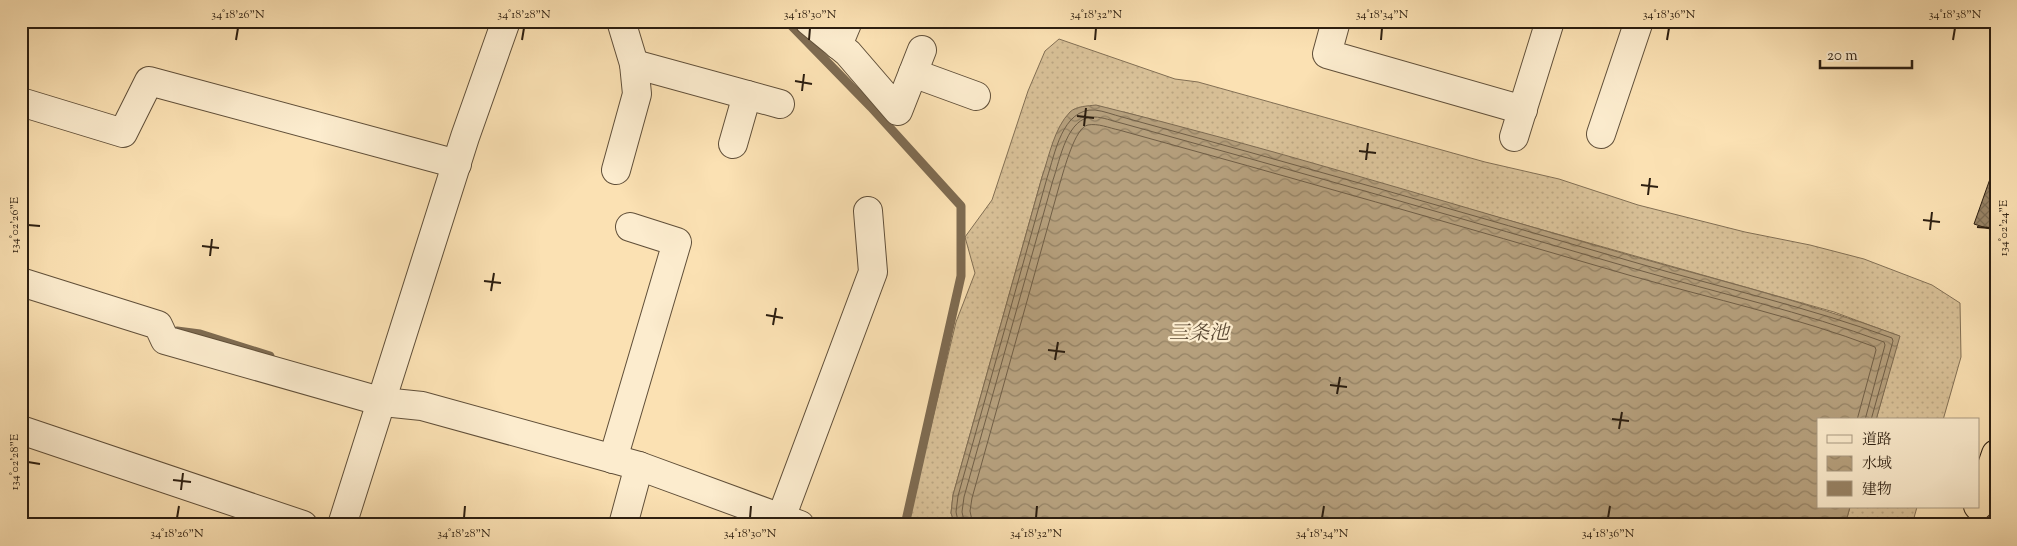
<svg xmlns="http://www.w3.org/2000/svg" width="2017" height="546" font-family="'Sorts Mill Goudy','Noto Serif JP',serif">
<defs>
<pattern id="grass-dots" width="8" height="8" patternUnits="userSpaceOnUse" patternTransform="scale(1.25)"><rect width="8" height="8" fill="#d8c097"/><path d="M2 2h.1M6 6h.1" fill="none" stroke="#baa581" stroke-width="1.8" stroke-linecap="round"/></pattern>
<pattern id="water-waves" width="16" height="10" patternUnits="userSpaceOnUse" patternTransform="scale(1.25)"><rect width="16" height="10" fill="#b59f7c"/><path d="M0 5q4-4 8 0t8 0" fill="none" stroke="#938164"/></pattern>
<pattern id="building-cross-hatch" width="8" height="8" patternUnits="userSpaceOnUse" patternTransform="scale(1.25)"><rect width="8" height="8" fill="#988365"/><path d="M0 0l8 8M0 8l8-8" fill="none" stroke="#7c6b52"/></pattern>
</defs>
<rect width="100%" height="100%" fill="#fbe1b3"/>
<filter id="stains"><feTurbulence type="fractalNoise" baseFrequency=".004" numOctaves="4"/><feColorMatrix values="0 0 0 0 .2 0 0 0 0 .09 0 0 0 0 .02 0 0 0 .5 -.17"/></filter>
<radialGradient id="worn" r=".72"><stop offset=".6" stop-color="#630" stop-opacity="0"/><stop offset="1" stop-color="#630" stop-opacity=".3"/></radialGradient>
<!-- grass -->
<g fill="url(#grass-dots)" stroke="#826f54">
<path d="M1059,39l116,40 23,3 287,80 74,17 79,26 107,27 65,13 54,14 68,26 28,18 1,54 -18,63h-67l23,-84 -65,-24 -710,-200 -66,19 -16,46 -89,318 -2,18 4,12h-48l49,-203 19,-49 -10,-36 27,-37 36,-109 17,-40z"/>
<path d="M1850,507h67l-5,18h-67z"/>
</g>
<!-- water -->
<path fill="url(#water-waves)" stroke="#7e6b51" d="M1096,105c167,41 332,92 498,140 102,30 206,54 306,91l-24,84h-58v87h32l-5,18h-890l-4,-12 2,-18 89,-318c7,-20 12,-49 28,-65 6,-6 18,-6 26,-7z"/>
<g fill="none" stroke-linecap="round" stroke-linejoin="round">
<!-- shore -->
<g stroke="#705e46" stroke-width="1">
<path d="M959,525l-3,-13 2,-16 89,-318c8,-24 15,-70 48,-68 9,1 19,5 27,7 172,47 344,96 515,146 85,25 171,44 255,75l1,3 -22,79"/>
<path d="M965,525l-3,-13 2,-15 89,-317c7,-20 14,-64 41,-63 9,0 18,4 27,6 172,47 343,96 514,146 83,24 168,43 249,73l1,3 -20,75"/>
<path d="M973,525l-3,-14 2,-13 88,-315c4,-13 15,-56 28,-58 10,-2 21,3 31,5 171,47 342,96 513,146 81,23 164,41 243,71l1,3 -19,70"/>
</g>
<!-- stream -->
<g stroke="#7e6b51" stroke-width="9">
<path d="M787,21l84,86 90,99v70l-56,249"/>
<path d="M177,331l23,3 70,22"/>
</g>
</g>
<!-- building -->
<path fill="url(#building-cross-hatch)" stroke="#2c1e10" d="M1996,162v69l-22,-7z"/>
<g fill="none" stroke-linecap="round" stroke-linejoin="round">
<!-- street casing -->
<g stroke="#604f39" stroke-width="30">
<g id="street">
<path d="M809,21l39,32 50,58 24,-61"/>
<path d="M1336,21l-9,33 196,56"/>
<path d="M838,45l10,-24"/>
<path d="M634,64l146,40"/>
<path d="M913,73l63,23"/>
<path d="M21,102l102,31 26,-52 308,83"/>
<path d="M1601,134l38,-113"/>
<path d="M1514,137l36,-116"/>
<path d="M733,144l14,-49"/>
<path d="M616,170l21,-76 -3,-30 -13,-43"/>
<path d="M21,282l137,43 7,15 218,62 39,4 217,60 161,59"/>
<path d="M21,430l282,95"/>
<path d="M613,459l64,-217 -47,-15"/>
<path d="M781,518l92,-246 -5,-61"/>
<path d="M342,525l123,-388 41,-116"/>
<path d="M623,525l16,-59"/>
</g>
</g>
<!-- highway casing -->
<g stroke="#2c1e10" stroke-width="30">
<path id="highway" d="M1978,506l18,-52"/>
</g>
<!-- street -->
<use href="#street" stroke="#fcecce" stroke-width="28"/>
<!-- highway -->
<use href="#highway" stroke="#fbe1b3" stroke-width="28"/>
</g>
<!-- ticks -->
<path fill="none" stroke="#2c1e10" stroke-width="2" d="M236,40l2,-12M522,40l2,-12M809,40l1,-12M1095,40l1,-12M1381,40l1,-12M1667,40l2,-12M1953,40l2,-12M795,81l17,3M802,91l2,-17M1077,116l17,2M1084,126l2,-18M1359,151l17,2M1366,160l2,-17M1641,185l17,2M1648,195l2,-17M1923,220l17,2M28,225l12,1M1977,227l13,1M1930,230l2,-18M202,246l17,2M210,256l2,-17M484,281l17,2M491,291l3,-18M766,315l17,3M773,325l3,-17M1048,350l17,2M1055,360l3,-18M1330,385l17,2M1337,394l3,-17M1612,419l17,2M1619,429l3,-17M28,462l12,2M173,480l18,2M181,490l2,-17M177,518l2,-12M464,518l1,-12M750,518l1,-12M1036,518l1,-12M1322,518l2,-12M1608,518l2,-12"/>
<g text-anchor="middle" stroke-width="4.5" stroke-linejoin="round" paint-order="stroke">
<!-- water labels -->
<g font-size="20" font-style="italic" fill="#5c4b36" stroke="#fcecce">
<text x="1199" y="339">三条池</text>
</g>
</g>
<!-- margin -->
<rect width="2017" height="546" fill="none" stroke="#fbe1b3" stroke-width="55"/>
<!-- legend -->
<rect x="1817" y="418" width="162" height="90" fill="#fcecce" stroke="#a99a82"/>
<rect x="1827" y="435" width="25" height="8" fill="#fcecce" stroke="#a99a82"/>
<text x="1862" y="444" font-size="15" fill="#2c1e10">道路</text>
<rect x="1827" y="456" width="25" height="15" fill="url(#water-waves)" stroke="#a99a82"/>
<text x="1862" y="468" font-size="15" fill="#2c1e10">水域</text>
<rect x="1827" y="481" width="25" height="15" fill="#988365" stroke="#a99a82"/>
<text x="1862" y="494" font-size="15" fill="#2c1e10">建物</text>
<!-- scale -->
<path d="M1820 60v8h92v-8" fill="none" stroke="#2c1e10" stroke-width="2.5"/>
<text x="1827" y="60" font-size="15" fill="#2c1e10" stroke="#fcecce" stroke-width="4" paint-order="stroke">20 m</text>
<rect x="28" y="28" width="1962" height="490" fill="none" stroke="#2c1e10" stroke-width="2"/>
<g font-size="12" text-anchor="middle" fill="#2c1e10">
<text x="238" y="18">34°18'26"N</text>
<text x="524" y="18">34°18'28"N</text>
<text x="810" y="18">34°18'30"N</text>
<text x="1096" y="18">34°18'32"N</text>
<text x="1382" y="18">34°18'34"N</text>
<text x="1669" y="18">34°18'36"N</text>
<text x="1955" y="18">34°18'38"N</text>
<text transform="translate(14 225) rotate(-90)" y="4">134°02'26"E</text>
<text transform="translate(2003 228) rotate(-90)" y="4">134°02'24"E</text>
<text transform="translate(14 462) rotate(-90)" y="4">134°02'28"E</text>
<text x="177" y="537">34°18'26"N</text>
<text x="464" y="537">34°18'28"N</text>
<text x="750" y="537">34°18'30"N</text>
<text x="1036" y="537">34°18'32"N</text>
<text x="1322" y="537">34°18'34"N</text>
<text x="1608" y="537">34°18'36"N</text>
</g>
<rect width="100%" height="100%" filter="url(#stains)"/>
<rect width="100%" height="100%" fill="url(#worn)"/>
</svg>
